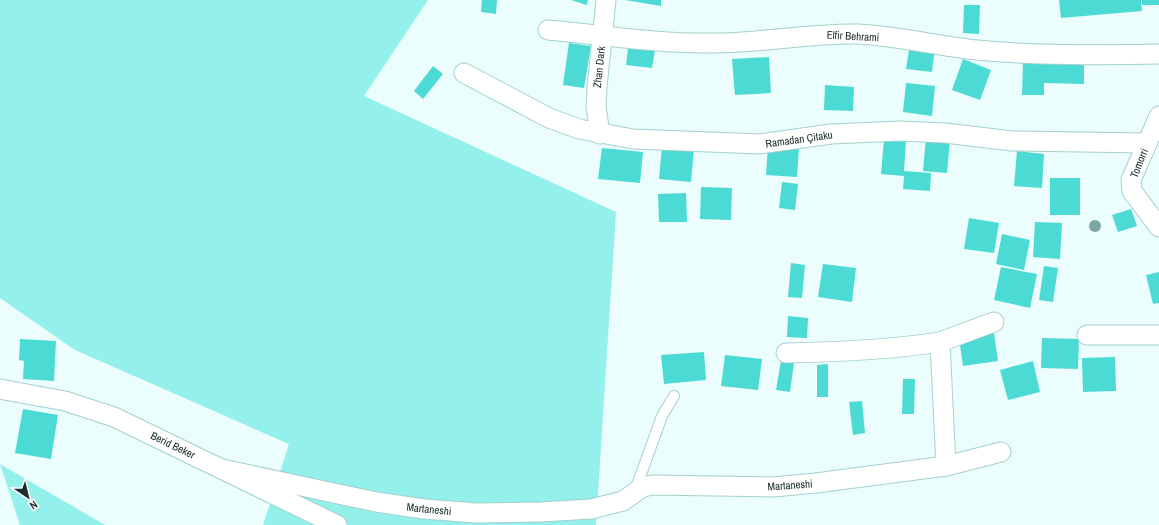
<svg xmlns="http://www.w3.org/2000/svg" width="1159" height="525" font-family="'Archivo Narrow',sans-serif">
<rect width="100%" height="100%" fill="#ebfdfc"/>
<!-- green -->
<g fill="#93f0eb">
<path d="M0,0h428l-64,96 252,116 -20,313h-333l26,-81 -214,-94 -75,-52z"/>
<path d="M0,464l105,61h-85z"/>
</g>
<!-- building -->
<g fill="#4cdad4">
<path d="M482,0h15l-1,14 -15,-2z"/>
<path d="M571,0h17l-1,5z"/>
<path d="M625,0h36v6z"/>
<path d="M1059,0h82l1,11 -81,7z"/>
<rect x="1142" y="0" width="17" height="5"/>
<path d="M964,5h16l-1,29 -16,-1z"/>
<path d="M629,41l27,3 -4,24 -26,-3z"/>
<path d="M569,43l22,3 -7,42 -21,-3z"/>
<path d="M910,43l25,4 -3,25 -26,-3z"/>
<path d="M769,57l2,36 -36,2 -3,-36z"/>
<path d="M963,59l28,11 -11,30 -28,-10z"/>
<path d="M1084,59v25l-40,-1v12h-22l1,-34z"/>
<path d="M433,66l10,8 -20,25 -9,-8z"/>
<path d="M906,83l29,3 -3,30 -29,-4z"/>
<path d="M825,85l29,2 -1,24 -29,-1z"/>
<path d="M926,137l24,3 -3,33 -24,-2z"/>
<path d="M884,139l22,1 -2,31 27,2 -1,18 -27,-2 1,-13 -23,-2z"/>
<path d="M768,145l31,2 -2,30 -31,-2z"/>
<path d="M662,146l32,2 -3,34 -32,-3z"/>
<path d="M602,148l41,4 -3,31 -42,-4z"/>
<path d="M1017,151l27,3 -2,34 -28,-2z"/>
<rect x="1050" y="178" width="30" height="37"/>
<path d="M782,182l16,2 -3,26 -16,-2z"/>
<path d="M701,187l31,1 -1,32 -31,-1z"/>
<path d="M686,193l1,29h-28l-1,-28z"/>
<path d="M1131,209l6,17 -19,6 -6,-17z"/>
<path d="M969,218l30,5 -5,30 -30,-4z"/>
<path d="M1035,222l27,1 -2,36 -27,-2z"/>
<path d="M1002,234l28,6 -6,30 -28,-6z"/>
<path d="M791,263l14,2 -3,33 -14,-1z"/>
<path d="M823,264l33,4 -4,34 -34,-5z"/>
<path d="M1044,266l14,2 -5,34 -14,-2z"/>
<path d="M1001,267l36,7 -7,34 -36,-8z"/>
<path d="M1159,272v31l-6,1 -7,-29z"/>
<path d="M788,316l20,2 -1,20 -20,-1z"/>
<path d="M994,333l4,28 -35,5 -4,-28z"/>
<path d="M1042,338l37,1 -1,30 -37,-1z"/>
<path d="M20,339l36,2 -2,40 -31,-2 1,-18 -5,-1z"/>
<path d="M704,352l2,28 -42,4 -3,-29z"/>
<path d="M725,355l37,4 -4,31 -37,-4z"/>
<path d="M1115,357l1,34 -33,1 -1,-34z"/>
<path d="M781,361l13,2 -4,29 -14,-2z"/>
<path d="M1033,361l7,31 -32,8 -8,-30z"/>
<path d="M828,364v33h-11v-32z"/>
<path d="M903,379h12l-1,35h-12z"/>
<path d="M862,401l3,32 -12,2 -4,-33z"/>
<path d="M23,409l35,6 -7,44 -36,-6z"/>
</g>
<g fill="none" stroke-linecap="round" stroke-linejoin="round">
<!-- service casing -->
<g stroke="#a3d1ce" stroke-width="12">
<path id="service" d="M635,491l27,-75 12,-20"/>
</g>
<!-- minor casing -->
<g stroke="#a3d1ce" stroke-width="21">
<g id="minor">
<path d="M548,30c55,5 110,14 166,13 48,0 96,-10 144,-9 40,2 80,12 119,16 61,6 121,5 182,4"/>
<path d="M464,73l85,45 30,11 54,10 127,5 71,-10 69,-3 45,2 67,8 135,2"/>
<path d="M1159,116l-28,64 1,11 27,36"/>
<path d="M600,134l-4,-27 1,-20 9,-87"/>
<path d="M1087,335h72"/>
<path d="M940,342l54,-20"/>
<path d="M786,353c52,-1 103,-3 154,-11l6,124"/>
<path d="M0,389l65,12 49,16 223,108"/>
<path d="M222,469l154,33 48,7 52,4 65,-1 50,-3 32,-8 20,-14 9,-2 122,2 42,-4 130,-17 55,-14"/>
</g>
</g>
<!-- service -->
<use href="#service" stroke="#fff" stroke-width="10"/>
<!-- minor -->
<use href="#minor" stroke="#fff" stroke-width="19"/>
</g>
<!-- trees -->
<circle fill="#7ea6a3" cx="1095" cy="226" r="6"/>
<g text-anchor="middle" stroke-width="3.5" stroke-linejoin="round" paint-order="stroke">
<!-- street labels -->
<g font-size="11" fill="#1a2c2b" stroke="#fff">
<text transform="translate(853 36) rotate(3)" y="4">Elfir Behrami</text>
<text transform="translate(599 67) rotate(-84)" y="4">Zhan Dark</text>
<text transform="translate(799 139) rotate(-8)" y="4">Ramadan Çitaku</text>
<text transform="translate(1139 163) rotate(-68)" y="4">Tomorri</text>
<text transform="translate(173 445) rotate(26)" y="4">Berid Beker</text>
<text transform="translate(790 485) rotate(-4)" y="4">Martaneshi</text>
<text transform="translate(429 509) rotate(6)" y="4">Martaneshi</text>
</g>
</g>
<!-- north arrow -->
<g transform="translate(28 497) rotate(145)" stroke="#ffffff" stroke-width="3" paint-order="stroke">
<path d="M0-3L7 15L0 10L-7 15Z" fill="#1a2c2b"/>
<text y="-6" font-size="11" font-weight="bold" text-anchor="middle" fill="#1a2c2b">N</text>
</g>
</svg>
